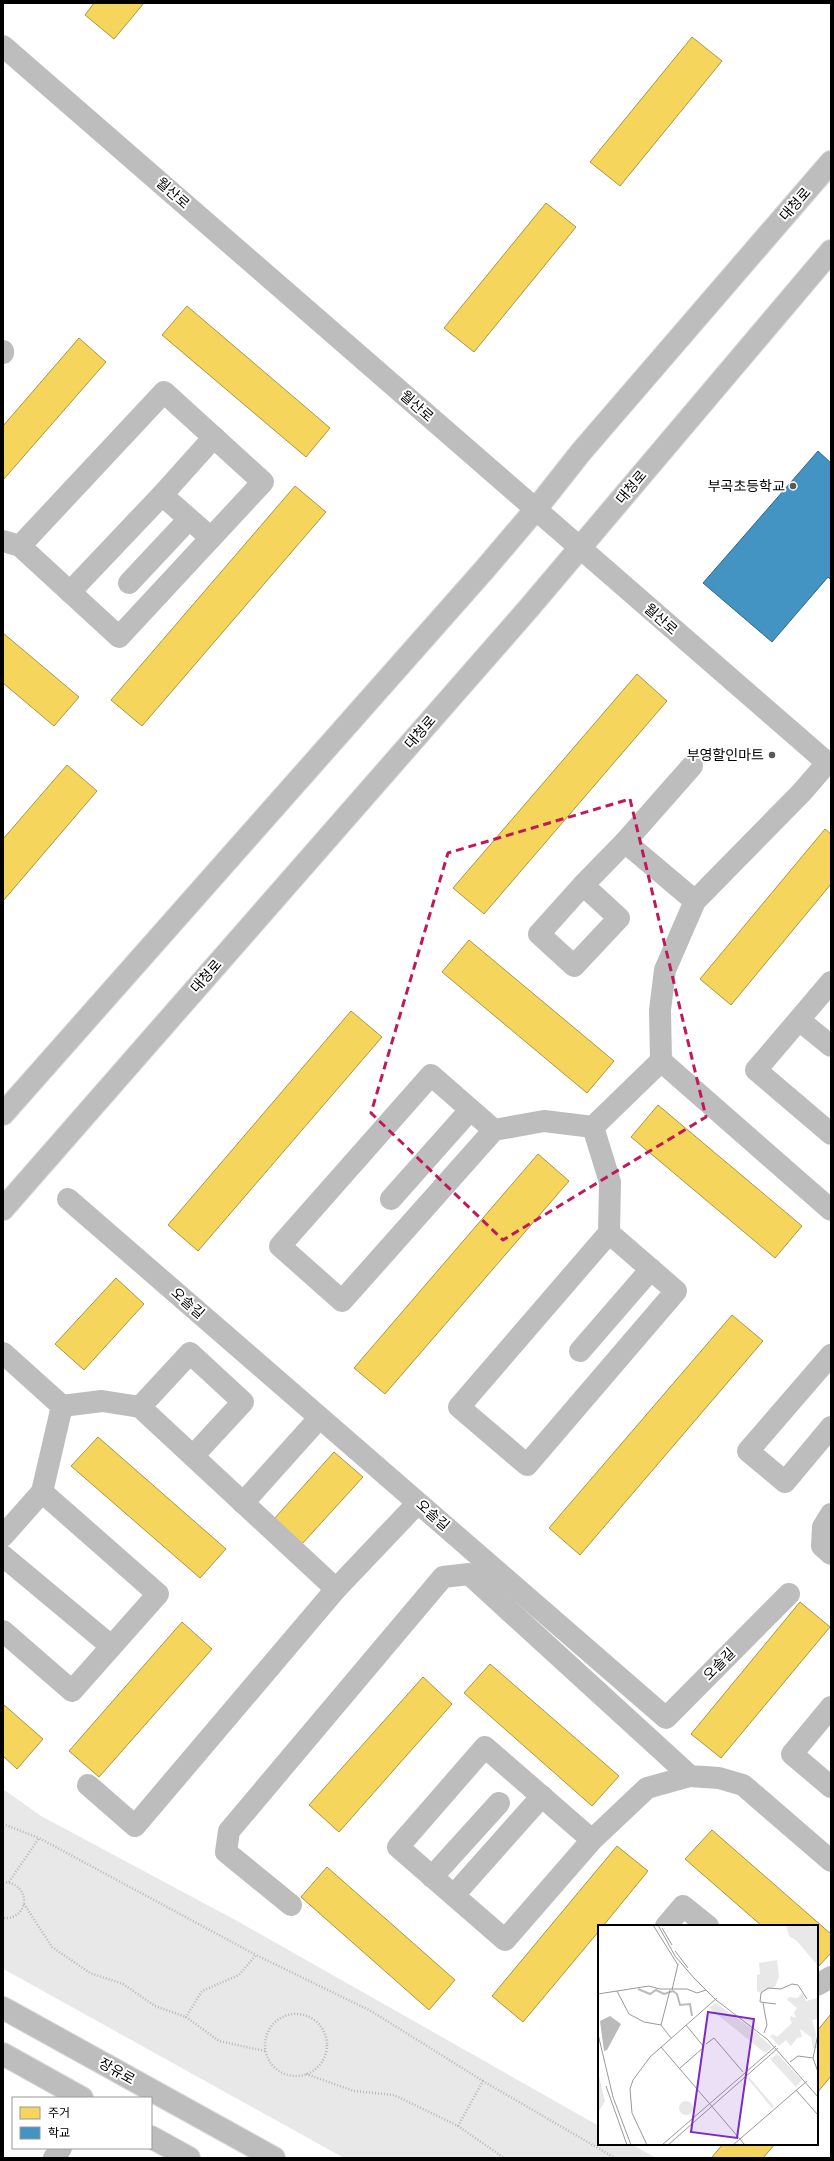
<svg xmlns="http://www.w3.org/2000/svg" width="834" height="2161" font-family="'IBM Plex Sans','Noto Sans KR',sans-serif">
<rect width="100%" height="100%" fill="#fff"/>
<!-- green -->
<path fill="#e8e8e8" d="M3,1789l38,27 198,106 360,204v18h32l25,14h-312l-337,-187 -4,-2z"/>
<!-- homes -->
<g fill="#f6d55c" stroke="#ac9540">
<path d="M94,3h50l-30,36 -29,-24z"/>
<path d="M692,37l30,24 -102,125 -30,-24z"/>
<path d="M546,203l30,24 -102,125 -30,-24z"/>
<path d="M187,306l143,122 -24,29 -144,-122z"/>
<path d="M79,338l27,24 -103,118v-54z"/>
<path d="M295,486l31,26 -184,214 -31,-26z"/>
<path d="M3,633l76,64 -25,29 -51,-43z"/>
<path d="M637,674l30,27 -183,213 -31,-26z"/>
<path d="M67,765l30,26 -94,110v-62z"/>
<path d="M825,829l6,5v50l-100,121 -31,-26z"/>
<path d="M469,940l145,121 -27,32 -145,-121z"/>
<path d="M351,1011l31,26 -184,214 -30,-26z"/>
<path d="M658,1105l144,121 -27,32 -144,-121z"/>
<path d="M538,1154l31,27 -184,213 -31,-26z"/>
<path d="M116,1278l28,26 -60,66 -29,-26z"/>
<path d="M732,1315l31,26 -183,214 -31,-27z"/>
<path d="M98,1437l128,112 -26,29 -129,-112z"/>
<path d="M334,1452l29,25 -61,67 -28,-25z"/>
<path d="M800,1602l30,25 -109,131 -30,-24z"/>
<path d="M182,1622l30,27 -113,128 -30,-26z"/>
<path d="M490,1664l129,112 -27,30 -128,-113z"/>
<path d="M423,1677l29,27 -113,128 -30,-27z"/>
<path d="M3,1704l40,35 -26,30 -14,-13z"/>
<path d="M712,1830l119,104v19l-14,15v-42h-55l-77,-67z"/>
<path d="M617,1846l31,25 -45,55h-4v5l-76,91 -31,-26z"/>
<path d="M327,1867l128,113 -26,30 -128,-113z"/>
<path d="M831,2014v62l-14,17v-62z"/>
<path d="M723,2144h52l-12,14h-50l-1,-1z"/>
</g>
<!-- schools -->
<path fill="#4393c3" stroke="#2f6788" d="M818,451l13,12v117l-3,-3 -56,65 -69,-59z"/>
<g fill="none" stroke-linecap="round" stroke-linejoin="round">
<!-- major casing -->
<g stroke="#dbdbdb" stroke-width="24">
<g id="major">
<path d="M3,1114l482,-545 51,-60 45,-57 250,-290"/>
<path d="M3,1209l526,-601 302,-357"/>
<path d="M3,2008l271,150"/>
<path d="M3,2054l79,44"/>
<path d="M151,2137l38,21"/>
</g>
</g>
<!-- path -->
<g stroke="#b8b8b8" stroke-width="2.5" stroke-dasharray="1 2" stroke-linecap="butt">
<path d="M3,1824l36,14"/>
<path d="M3,1882c29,1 27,38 0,36"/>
<path d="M9,1882l30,-44 217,117"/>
<path d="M24,1904l28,43 38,26 33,11 32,22 31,11"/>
<circle cx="296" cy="2045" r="31"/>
<path d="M265,2051l-46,-10 -33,-24 16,-26 37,-16 17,-20 115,56 112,70"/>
<path d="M306,2074l48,17 40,4 64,31 46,32"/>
<path d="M458,2126l25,-45 132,77"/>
</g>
<!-- minor -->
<g stroke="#bdbdbd" stroke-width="22">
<path d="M3,46l828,720"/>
<path d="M3,351v2"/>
<path d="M162,495l52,-58"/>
<path d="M3,541l17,5 99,91 144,-155 -99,-90 -144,154"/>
<path d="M129,583l60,-64"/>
<path d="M70,592l92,-97 49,43"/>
<path d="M827,763l-25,29 -107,109 -30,69 -5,40 1,51 170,149"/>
<path d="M692,766l-67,76 70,59"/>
<path d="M583,885l36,33 -45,48 -35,-32 44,-49 42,-43"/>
<path d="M831,982l-75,88 75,64"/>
<path d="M799,1020l32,26"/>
<path d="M593,1127l17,55 -1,51 -150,174 68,58 149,-174 -67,-58"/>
<path d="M494,1130l-152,171 -62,-55 151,-171 63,55 50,-9 49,6 68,-66"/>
<path d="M68,1199l598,519 123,-124"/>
<path d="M391,1199l79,-89"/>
<path d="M580,1351l71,-82"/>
<path d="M3,1353l59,53 -20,86 -39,44"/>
<path d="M831,1355l-83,96 37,31 46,-55"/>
<path d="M62,1406l40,-5 38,6 196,182 -201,237 -47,-41"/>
<path d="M140,1407l50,-54 53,49 -50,54"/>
<path d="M243,1503l70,-78"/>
<path d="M831,1514l-8,13 -1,19 9,8"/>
<path d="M3,1556l108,90"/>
<path d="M336,1589l76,-80"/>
<path d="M3,1631l69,60 86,-97 -116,-102"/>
<path d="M831,1707l-39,47 39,33"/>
<path d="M592,1840l-87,100 -107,-93 87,-100 107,93 55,-52 43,-12"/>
<path d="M432,1877l67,-74"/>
<path d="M454,1895l88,-99"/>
<path d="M291,1905l-65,-53 3,-21 214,-254 26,-3 221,202 29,2 24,7 88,76"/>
<path d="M666,1926l17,-20 25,20"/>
<path d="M817,1985l14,-8"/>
<path d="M54,2158l7,-10"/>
</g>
<!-- major -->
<use href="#major" stroke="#bdbdbd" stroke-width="22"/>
</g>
<!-- marked area -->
<path fill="none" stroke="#c2185b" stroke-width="3" stroke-dasharray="8 5" stroke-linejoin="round" d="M630,799l76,318 -203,123 -132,-127 77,-260z"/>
<!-- markers -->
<g fill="#595959" stroke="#fff" stroke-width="1.5">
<circle cx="793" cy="486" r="4"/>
<circle cx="772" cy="755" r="4"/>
</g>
<g text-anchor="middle" stroke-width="4" stroke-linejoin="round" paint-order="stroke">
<!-- street labels -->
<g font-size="14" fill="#000" stroke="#fff">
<text transform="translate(173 193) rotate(41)" y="5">월산로</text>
<text transform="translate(795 204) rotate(-49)" y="5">대청로</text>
<text transform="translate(417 406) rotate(41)" y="5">월산로</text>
<text transform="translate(631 487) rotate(-50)" y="5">대청로</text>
<text transform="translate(661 619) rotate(41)" y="5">월산로</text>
<text transform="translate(420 732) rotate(-49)" y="5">대청로</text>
<text transform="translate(206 976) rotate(-49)" y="5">대청로</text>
<text transform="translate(188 1303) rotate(41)" y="5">오솔길</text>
<text transform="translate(433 1515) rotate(41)" y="5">오솔길</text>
<text transform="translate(719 1664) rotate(-45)" y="5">오솔길</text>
<text transform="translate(117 2071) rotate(29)" y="5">장유로</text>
</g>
<!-- poi labels -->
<g font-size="14" fill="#000" stroke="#fff" text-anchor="end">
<text x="785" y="491">부곡초등학교</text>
<text x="764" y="760">부영할인마트</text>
</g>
</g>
<!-- overview -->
<g transform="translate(598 1925)">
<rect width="220" height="220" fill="#fff"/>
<path d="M188,0h32v41l-21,-25 -8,-5zM179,35l2,16 -4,11 -14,6 -4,-2v-16l3,-1 -1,-11zM204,68l4,8 12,-3v21l-6,1 4,14 -1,12 3,-1v3h-5l-2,-11 -11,-8 2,8 -5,1 -6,8 -5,-6 -7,6 -9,-10 3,-2 4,3 15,-14 -2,-4 1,-3 5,2 -2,-5 3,-5 -10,-8 2,-3 8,1zM118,78l36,26 20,18 -7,6 -56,-45zM179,129l25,26 -6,7 -26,-28zM0,147l7,29 -7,12zM151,152l25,29 -2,2 -24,-29zM81 183a7 7 0 1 1 14 0a7 7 0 1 1-14 0Z" fill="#e8e8e8"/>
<path d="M12,91l11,8 -14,26 -3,1 -4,-30z" fill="#bababa"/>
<path fill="none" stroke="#bababa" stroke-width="2" d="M40,64l12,5 6,-4 8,4 9,-3 4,3 3,11 10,-1 2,12"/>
<path fill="none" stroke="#999" stroke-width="1" d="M55,0l25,40M60,0l17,31 19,22 22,22 51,39 51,58M64,3l10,17M77,26l13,17M74,65l6,-26M19,66l12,23 15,8 17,3 10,13M0,69l51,-8 11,3h27l10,4 9,-3M165,78l4,22 -3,8M178,79l-16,-2 1,-9 7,-5 13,1 11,-5 6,1 9,14M63,100l9,-35M0,109l15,63 18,48M108,119l8,-6 29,34M63,122l84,98M215,133l5,-24M192,137l8,-6 15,2 5,14M81,144l25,-22 -18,-22M8,161l21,59M198,165l22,25M49,220l-15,-32 -2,-24 3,-9 17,-23 67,-59M64,220l114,-99M70,220l110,-97M135,220l74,-64"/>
<path fill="#7b2cbf" fill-opacity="0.15" stroke="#7b2cbf" stroke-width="2" d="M110,87l46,7 -17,119 -46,-6z"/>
<rect width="220" height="220" fill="none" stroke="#000" stroke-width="2"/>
</g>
<!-- border -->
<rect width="834" height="2161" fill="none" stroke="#000000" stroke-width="8"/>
<!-- legend -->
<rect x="12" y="2097" width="140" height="52" fill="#ffffff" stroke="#999999"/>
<rect x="20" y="2107" width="20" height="12" fill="#f6d55c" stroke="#999999"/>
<text x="48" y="2117" font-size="12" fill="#000000">주거</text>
<rect x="20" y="2127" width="20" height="12" fill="#4393c3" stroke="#999999"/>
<text x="48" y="2137" font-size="12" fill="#000000">학교</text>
</svg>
